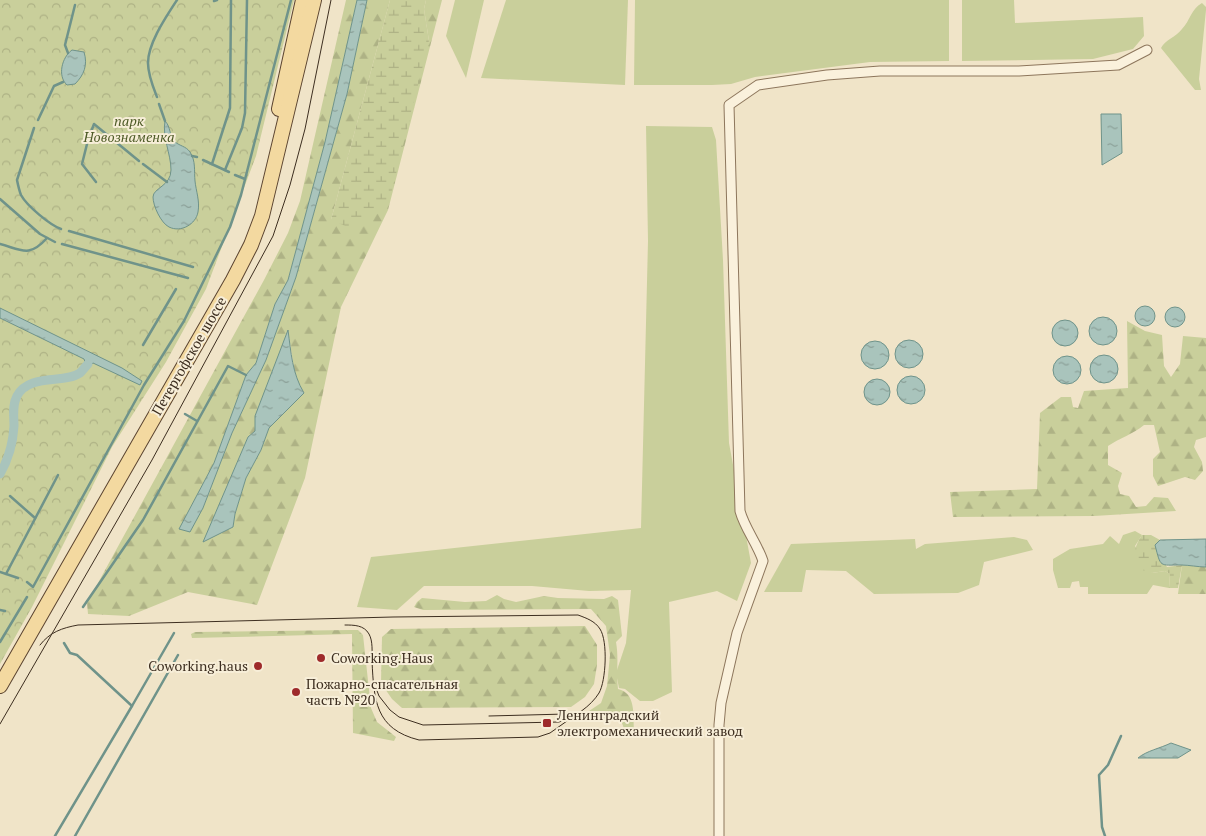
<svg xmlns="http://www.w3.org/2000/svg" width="1206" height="836" font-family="'PT Serif',serif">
<defs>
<pattern id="forest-firs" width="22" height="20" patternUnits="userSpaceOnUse" patternTransform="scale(1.25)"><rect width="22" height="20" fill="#c9cf9b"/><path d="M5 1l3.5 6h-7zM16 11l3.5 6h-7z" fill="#aeb285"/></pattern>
<pattern id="wetland-marsh" width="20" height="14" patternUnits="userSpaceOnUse" patternTransform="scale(1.25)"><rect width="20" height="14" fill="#c9cf9b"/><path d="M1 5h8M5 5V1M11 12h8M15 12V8" fill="none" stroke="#aeb285"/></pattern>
<pattern id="park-crowns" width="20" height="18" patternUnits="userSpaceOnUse" patternTransform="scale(1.25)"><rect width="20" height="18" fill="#c9cf9b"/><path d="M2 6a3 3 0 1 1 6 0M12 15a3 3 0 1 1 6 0" fill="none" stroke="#aeb285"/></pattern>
<pattern id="water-ripples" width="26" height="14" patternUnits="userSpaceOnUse" patternTransform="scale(1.25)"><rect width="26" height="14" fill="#a9c4bc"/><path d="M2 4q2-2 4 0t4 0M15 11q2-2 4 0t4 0" fill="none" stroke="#8ba098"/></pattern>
</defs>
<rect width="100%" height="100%" fill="#f0e4c8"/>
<!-- green -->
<g fill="#c9cf9b">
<path d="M455,0h29l-18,78 -20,-42z"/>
<path d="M506,0h122l-3,85 -144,-7z"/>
<path d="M635,0h314v61l-79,1 -115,15 -24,7 -19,1h-78z"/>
<path d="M962,0h52l1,23 128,-6 1,19 -11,13 -40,10 -131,2z"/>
<path d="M1202,3l4,4v3l-7,69 2,11h-6l-34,-42c4,-8 15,-11 21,-19 8,-8 9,-20 20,-26z"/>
<path d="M646,126l66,1 4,13 7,120 6,183 22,120 -14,38 -20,-10 -48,11 3,90 -19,9h-13l-15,-12 -6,-1 -3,-15 10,-30 5,-53 -42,1 -57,-5h-108l-27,24 -40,-3 14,-50 270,-29 7,-287z"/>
<path d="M1135,531l7,4 -7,11 17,27 13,-2 5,3 -1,14 -16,-3 -6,9h-59v-7h-8l-1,-6 -7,1 -2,6h-12l-5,-18v-11l17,-10 33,-5 7,-8 9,8 4,-9z"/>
<path d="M1014,537l13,3 6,10 -49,12 -5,23 -21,8 -84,1 -28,-23 -40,-1 -4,22h-38l27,-48 124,-5 1,10 9,-5z"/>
</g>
<!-- forest -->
<g fill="url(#forest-firs)" fill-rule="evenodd">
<path d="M346,0h11l-32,143 -37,137 -13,24 -19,59 -10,12 -32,88 -34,66 23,-21 29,-75 34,-73 30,-83 51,-183 20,-94h23l-59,220 98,-179 -5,-32 2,-9h16l-54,210 -47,97 -36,171 -48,127 -69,-13 -59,24 -41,-2 -1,-11 177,-323 24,-47 12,-32zM288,331l8,50 7,12 -34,35 -8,22 -15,28 -11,36 -2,13 -29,14 44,-104 7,-6z"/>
<path d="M1127,321l18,10 17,4 2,31 7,11 9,-13 3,-28 23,2v99l-10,3 -2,7 8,15 1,9 -8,9 -10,-3 -27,9 -5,-10v-17l7,-7 -6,-27h-10c-11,9 -24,13 -36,21v19l14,8 -4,13 2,8 9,2 7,11 10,-1 8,-9 14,1 8,13 -82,5 -141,1 -3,-25 87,-3 3,-76 21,-16h10l2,10 5,1 6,-17 44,-3z"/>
<path d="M1182,565l24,2v27h-28z"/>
<path d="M497,595l7,4 12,3 28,-6 14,2 46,1 8,-3 6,4 4,36 -6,6c3,16 0,31 2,47 18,4 15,25 16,41l-9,1 -5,-13 -24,4 -7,-5v-6l12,-8 6,-17 3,-31 -4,-29 -15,-17 -168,1 -9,-3 3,-5 5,-4 43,4 21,-1z"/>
<path d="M585,626l12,19v20l-3,19 -9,13 -14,10 -169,1 -10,-9 -11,-16 1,-46 9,-8z"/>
<path d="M350,630h8l5,5 8,73 6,14 19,15 -2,4 -41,-8 -1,-99 -160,4 -1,-4 4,-2z"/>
</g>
<!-- wetland -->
<g fill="url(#wetland-marsh)">
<path d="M390,0h36l-2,9 5,32 -39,157 -40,30 -19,-8z"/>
<path d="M1142,535h9l9,5 -5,5 12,22 15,-2 -4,23h-9l1,-14 -5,-3 -13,2 -13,-4c-5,-15 -6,-20 3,-34z"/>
</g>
<!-- park -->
<path fill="url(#park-crowns)" d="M0,0h294l-38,156 -50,133 -40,73 -54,85 -80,160 -32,57z"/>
<!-- water -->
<g fill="url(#water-ripples)" stroke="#6f938a">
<path d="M357,0h10l-20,94 -51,183 -30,83 -34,73 -29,75 -13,24 -11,-3 35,-66 32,-88 10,-12 19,-59 13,-24 37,-138z"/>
<path d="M72,50l12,2c4,13 0,23 -9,32l-8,1c-10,-9 -5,-28 5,-35z"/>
<path d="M1101,114h20l1,39 -20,12z"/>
<path d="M165,121c6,6 4,14 9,20 5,5 12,5 16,11 6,9 4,19 5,29 1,10 5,20 3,31 -2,12 -17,21 -29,15 -8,-4 -16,-21 -16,-30 0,-9 18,-11 18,-27 0,-16 -9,-33 -6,-49z"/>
<circle cx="1145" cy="316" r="10"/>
<circle cx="1175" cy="317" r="10"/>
<path d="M0,308l122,60 20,13 -2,4 -47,-22 -12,9 4,-10 -1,-3 -84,-41z"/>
<circle cx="1103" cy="331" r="14"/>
<circle cx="1065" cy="333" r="13"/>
<path d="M288,330c3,22 4,43 16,63l-35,35 -8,22 -15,28 -11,36 -2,13 -30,15 45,-105 7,-6v-15z"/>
<circle cx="909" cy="354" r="14"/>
<circle cx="875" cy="355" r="14"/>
<circle cx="1104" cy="369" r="14"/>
<circle cx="1067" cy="370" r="14"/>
<circle cx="911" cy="390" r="14"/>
<circle cx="877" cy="392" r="13"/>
<path d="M1206,539v28c-8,0 -17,-2 -25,-2 -22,0 -20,3 -26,-20l5,-5z"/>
<path d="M1171,743l20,7 -13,8h-40c8,-7 23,-10 33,-15z"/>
</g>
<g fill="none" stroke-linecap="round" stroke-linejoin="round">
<!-- stream -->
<g stroke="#6f938a" stroke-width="2.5">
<path d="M214,1l3,-1"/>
<path d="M68,53l-3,-8 10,-40"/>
<path d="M157,97c-4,-10 -9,-22 -9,-34 0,-20 18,-46 29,-63"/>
<path d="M159,104l6,17"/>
<path d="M38,120l16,-34 9,-4"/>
<path d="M34,128l-17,52c1,5 2,10 4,15 6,11 29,30 40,34"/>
<path d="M192,156l5,1"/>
<path d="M203,160l26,12"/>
<path d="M143,164l24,18"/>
<path d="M212,164l18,-56 1,-108"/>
<path d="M225,170l17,-42 3,-15 2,-113"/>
<path d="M235,175l10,4"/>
<path d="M96,182l-14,-18 6,-24 6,-16 45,37"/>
<path d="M0,199l40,35 15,8"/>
<path d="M69,231l124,36"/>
<path d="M0,244c22,6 29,14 47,-6"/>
<path d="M62,244l126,34"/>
<path d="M143,345l33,-56"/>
<path d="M185,414l12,7"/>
<path d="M10,496l25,22"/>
<path d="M0,572l18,6"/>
<path d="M6,574l52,-99"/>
<path d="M27,582l6,5 111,-202 40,-64 46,-94 11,-32 50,-195"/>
<path d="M83,607l60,-87 85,-154 18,9"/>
<path d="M0,610l5,1"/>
<path d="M0,642l27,-45"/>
<path d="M132,706l42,-73"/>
<path d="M55,836l77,-130 -55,-51 -7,-2 -6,-10"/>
<path d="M75,836l103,-181"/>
<path d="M1105,836l-3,-9 -3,-52 9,-10 13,-29"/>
</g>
<!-- canal -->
<path stroke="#a9c4bc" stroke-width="9" d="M0,474c8,-14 13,-31 14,-48 0,-10 -2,-21 3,-30 12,-23 47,-12 63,-23 3,-3 5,-6 8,-9"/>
<!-- street casing -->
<g stroke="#8d765c" stroke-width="11">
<path id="street" d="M719,836v-111l2,-22 16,-70 26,-72c-6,-18 -18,-32 -23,-50l-11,-406 29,-20 69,-10 53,-4h139l99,-6 29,-15"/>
</g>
<!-- primary casing -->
<g stroke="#5b4430" stroke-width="16">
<g id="primary">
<path d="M279,109l24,-109"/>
<path d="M0,686l233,-406 18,-35 11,-29 52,-216"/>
</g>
</g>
<!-- street -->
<use href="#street" stroke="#faf1dc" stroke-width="9"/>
<!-- primary -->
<use href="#primary" stroke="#f3d9a0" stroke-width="14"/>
<!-- tram -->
<g stroke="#3d2e20" stroke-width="1">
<path d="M345,625c9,0 19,0 24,9 4,7 3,18 3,27 2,39 3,68 47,79l119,-3 12,-4 17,-12"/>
<path d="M40,645c10,-13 22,-17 38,-20l315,-8 185,-2c8,3 17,6 22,14 8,12 6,52 -1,64 -8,13 -25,25 -40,29l-136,3 -24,-8 -9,-7 -11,-14 -5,-13"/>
<path d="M489,716l77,-2"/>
<path d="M0,724l152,-264 121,-224 17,-51 15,-56 26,-129"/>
</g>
</g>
<!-- markers -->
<g fill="#9e2a2b" stroke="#f7eed8" stroke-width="2">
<circle cx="321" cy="658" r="5"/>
<circle cx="258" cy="666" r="5"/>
<circle cx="296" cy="692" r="5"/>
<rect x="542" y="718" width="10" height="10" rx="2.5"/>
</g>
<g text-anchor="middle" stroke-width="4" stroke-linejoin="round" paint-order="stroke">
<!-- park labels -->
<g font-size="14" font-style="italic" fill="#4d5a26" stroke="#f7eed8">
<text x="129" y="126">парк<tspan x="129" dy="16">Новознаменка</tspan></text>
</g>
<!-- street labels -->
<g font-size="14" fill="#3d2e20" stroke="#f7eed8">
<text transform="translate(189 356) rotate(-60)" y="5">Петергофское шоссе</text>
</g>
<!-- poi labels -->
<g font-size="14" fill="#3d2e20" stroke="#f7eed8" text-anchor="start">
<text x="331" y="663">Coworking.Haus</text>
<text x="248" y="671" text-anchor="end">Coworking.haus</text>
<text x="306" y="689">Пожарно-спасательная<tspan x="306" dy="16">часть №20</tspan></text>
<text x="557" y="720">Ленинградский<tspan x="557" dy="16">электромеханический завод</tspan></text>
</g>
</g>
</svg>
